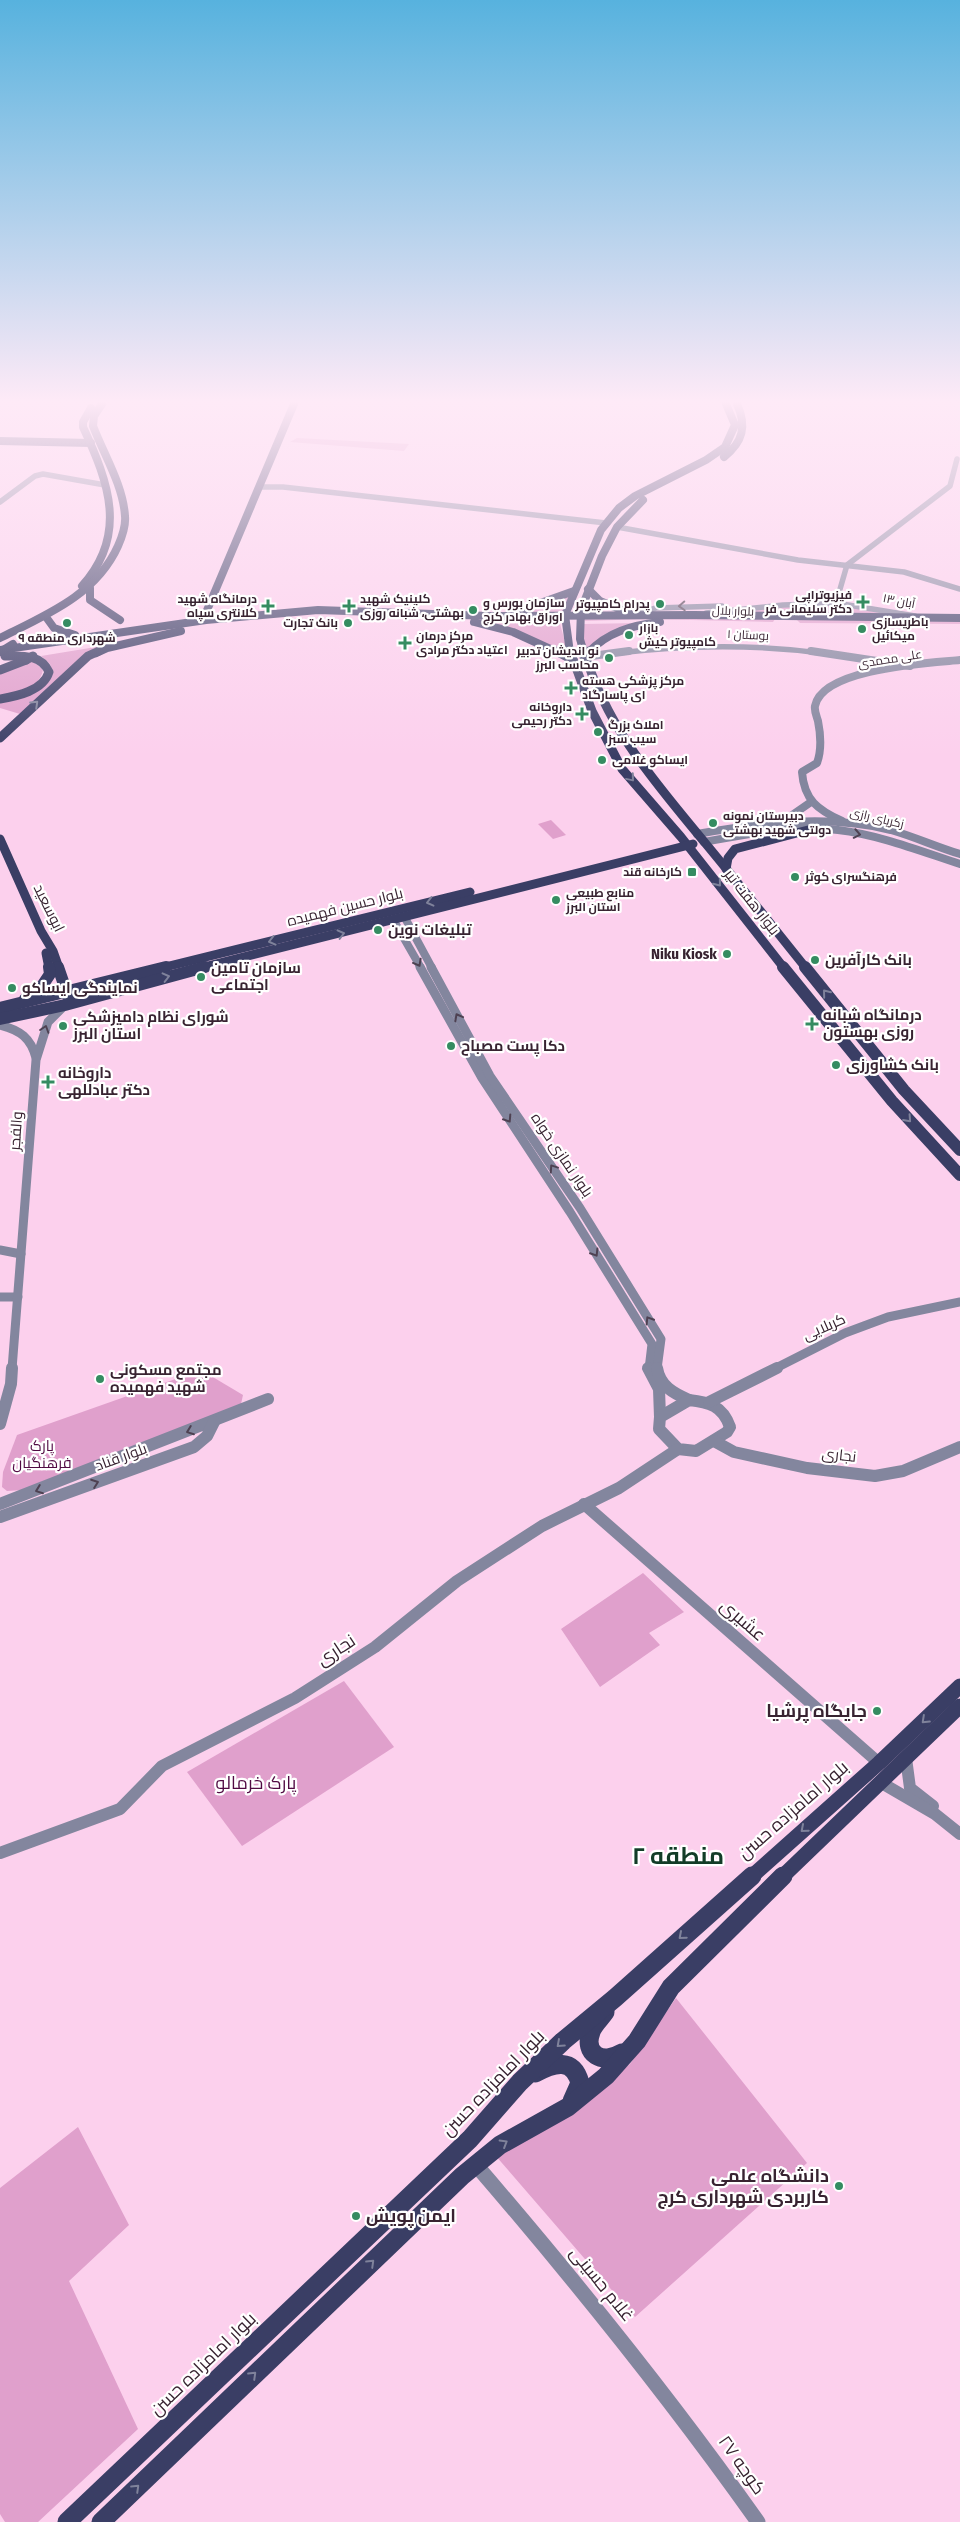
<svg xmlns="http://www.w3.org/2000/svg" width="960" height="2522" font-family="'Fira Sans Condensed',Cairo,sans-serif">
<rect width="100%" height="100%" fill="#fcd0ed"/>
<!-- green -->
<g fill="#e0a0cc">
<path d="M297,438l112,6 -5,7 -114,-9z"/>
<path d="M573,593l-9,21 -42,-2z"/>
<path d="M837,605l75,12 -186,-5 58,-6z"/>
<path d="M583,617l192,2 -2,3 -123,-3 -65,2z"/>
<path d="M796,619l164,1v4l-160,-1z"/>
<path d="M490,623l70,1 9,32z"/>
<path d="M639,623l-38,14 -16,15 -2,-28z"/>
<path d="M102,646l-9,3 -73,65 -20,-6v-7l15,-2 37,-28 -2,-7 -9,-8z"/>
<path d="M32,660l11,10c-4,20 -27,23 -43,27v-25z"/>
<path d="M551,820l15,15 -13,4 -15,-15z"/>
<path d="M201,1370l42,25 -2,9 -218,86 -16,1 -5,-4 1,-15 14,-37z"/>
<path d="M643,1573l41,39 -35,21 11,12 -60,42 -39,-58z"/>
<path d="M344,1681l50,66 -152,99 -55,-74z"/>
<path d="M676,1998l131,165 -172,154 -140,-162 62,-33 73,-58z"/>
<path d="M78,2127l51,98 -60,56 69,148 -100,93h-33l-5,-8v-326z"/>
</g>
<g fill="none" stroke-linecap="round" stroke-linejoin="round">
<!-- minor-far4 -->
<g stroke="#83869e" stroke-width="5.5">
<path d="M259,487h24l323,36"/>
<path d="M0,502l35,-26 8,-2 62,11"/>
<path d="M617,527l181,33 106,12 56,17"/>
<path d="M836,603l11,-38 103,-79 7,-27"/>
<path d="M706,613l77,-8 53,-2 79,13"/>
<path d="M633,615l23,-7 66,-2"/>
<path d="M618,653c69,-8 134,-9 202,0"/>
</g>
<!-- minor-far3 -->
<g stroke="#83869e" stroke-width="8">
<path d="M811,651l99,15"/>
<path d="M584,657l45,-6"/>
<path d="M785,820l26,-18"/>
<path d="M842,821c-24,-11 -38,-21 -40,-49l15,-9c5,-14 4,-27 1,-42 -1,-4 -4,-10 -3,-15 7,-38 114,-43 145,-46"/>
<path d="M697,834c64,-11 130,-20 194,-4 24,7 46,17 69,24"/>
<path d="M704,842c44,-8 89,-17 134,-12 42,5 82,21 122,34"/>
<path d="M405,918l27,50"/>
<path d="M394,921l27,47"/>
</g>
<!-- minor-far2 -->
<g stroke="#83869e" stroke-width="9">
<path d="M420,967l62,111 88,134 82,132 -3,25"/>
<path d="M431,967l59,109 90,132 81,131 -4,30"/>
<path d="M0,1025c20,5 31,13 36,33"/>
<path d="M0,1250l21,4"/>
<path d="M0,1297h18"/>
<path d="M12,1369l24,-309 12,-38 17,-17"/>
<path d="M774,1369l71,-36 43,-16 72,-15"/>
</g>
<!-- minor-far1 -->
<g stroke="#83869e" stroke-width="12">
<path d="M648,1368l11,21 1,28"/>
<path d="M657,1368c3,18 16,25 32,32"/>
<path d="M689,1400c20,2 34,6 41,27l-3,5 -31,19 -18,-2 -19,-20 1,-12z"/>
<path d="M709,1402l68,-34"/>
<path d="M0,1424l11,-40 1,-16"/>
<path d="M714,1441l20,11 73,16 68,8 28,-5 57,-24"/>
<path d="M0,1504l268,-105"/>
<path d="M584,1504l295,259"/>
<path d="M0,1517l194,-70 13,-11 7,-14"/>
<path d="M906,1758l4,30 23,18"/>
<path d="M880,1782l55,32 25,20"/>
<path d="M0,1853l120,-44 42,-43 133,-68 80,-51 82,-66 85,-55 77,-38 59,-39"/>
</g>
<!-- minor -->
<path stroke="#83869e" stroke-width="15" d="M476,2165c99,115 194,233 282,357"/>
<!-- major-far4 -->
<g stroke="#3a3e65" stroke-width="8">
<path d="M0,441l91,2"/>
<path d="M724,457c19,-15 23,-31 13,-53"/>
<path d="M82,586c46,-51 27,-103 1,-159v-5l8,-14"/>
<path d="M90,588v12l30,20"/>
<path d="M588,589l12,12 29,12"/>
<path d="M518,611l56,-20"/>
<path d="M205,615l89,-211"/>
<path d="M46,617l8,11 21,7"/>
<path d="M474,622l39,10 46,21"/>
<path d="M0,638c46,-23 96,-43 118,-92 4,-9 8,-20 7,-30 -2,-31 -21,-61 -32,-90l1,-10 8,-12"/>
<path d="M0,650l206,-30 112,-10 172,6 204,-1 266,3"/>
<path d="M96,653l11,-5 74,-17"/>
<path d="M570,653l-5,-38 36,-85 18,-22 16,-12 71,-36 19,-13 10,-22 -9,-21"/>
<path d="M584,653l-4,-14 1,-29 21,-54 15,-29 26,-27"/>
<path d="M588,653c19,-21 45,-28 72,-31"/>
</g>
<!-- major-far3 -->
<g stroke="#3a3e65" stroke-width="9">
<path d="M556,651l17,9"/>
<path d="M570,651l22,60 30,58 59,68 103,131"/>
<path d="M584,651c23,78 72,132 122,193 34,41 67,83 100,124"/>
<path d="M584,657l5,-6"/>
<path d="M0,670l26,-10"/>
<path d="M0,699c17,-3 43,-8 49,-27 -8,-18 -27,-16 -44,-16"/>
<path d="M0,738l88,-82 11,-5"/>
<path d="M0,839l41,92 12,20 6,17"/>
<path d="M726,869l2,-11 7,-9 77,-20"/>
<path d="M46,953l3,15"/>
<path d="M161,968l309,-76"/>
<path d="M200,968l493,-124"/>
</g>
<!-- major-far2 -->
<g stroke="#3a3e65" stroke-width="12">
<path d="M58,967l11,32"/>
<path d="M783,967l109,134 68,74"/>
<path d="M805,967l99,123 56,60"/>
<path d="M25,999l15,-10 10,-15 -1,-7"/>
<path d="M0,1008l166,-41"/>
<path d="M0,1019l65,-14 140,-38"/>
</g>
<!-- major-far1 -->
<g stroke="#3a3e65" stroke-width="15">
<path d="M751,1877l128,-114 81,-77"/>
<path d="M782,1877l178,-171"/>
</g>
<!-- major -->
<g stroke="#3a3e65" stroke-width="19">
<path d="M605,2012c-4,6 -12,13 -14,20 -8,22 11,33 31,21"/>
<path d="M535,2073c19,-10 38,-16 45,10l-8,18"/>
<path d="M67,2522l403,-383 50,-57 43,-41 52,-43 137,-122"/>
<path d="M101,2522l361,-346 38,-31 68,-38 38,-31 31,-35 34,-54 112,-111"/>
</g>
<!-- major-bridge-far1 -->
<path stroke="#3a3e65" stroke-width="8" d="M0,652l13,-8"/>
<!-- major-bridge -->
<path stroke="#3a3e65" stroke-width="9" d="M26,660l7,-4"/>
</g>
<!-- one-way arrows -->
<defs><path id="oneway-chevron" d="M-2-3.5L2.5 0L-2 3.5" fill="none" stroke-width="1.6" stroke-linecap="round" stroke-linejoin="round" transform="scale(1.25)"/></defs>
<g stroke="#4e4152">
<use href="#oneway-chevron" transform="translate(682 606) rotate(177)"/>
<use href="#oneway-chevron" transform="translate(857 834) rotate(11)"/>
<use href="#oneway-chevron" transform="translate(418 963) rotate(61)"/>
<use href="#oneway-chevron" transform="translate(458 1017) rotate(-118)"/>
<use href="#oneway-chevron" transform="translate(45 1029) rotate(-72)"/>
<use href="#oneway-chevron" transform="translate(508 1119) rotate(57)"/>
<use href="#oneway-chevron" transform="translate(553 1168) rotate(-124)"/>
<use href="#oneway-chevron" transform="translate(595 1253) rotate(58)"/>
<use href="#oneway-chevron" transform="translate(649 1320) rotate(-122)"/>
<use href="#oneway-chevron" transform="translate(190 1431) rotate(159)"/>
<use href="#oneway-chevron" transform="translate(95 1483) rotate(-20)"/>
<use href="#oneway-chevron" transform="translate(39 1490) rotate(159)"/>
</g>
<g stroke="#7f829b">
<use href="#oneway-chevron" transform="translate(35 704) rotate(-44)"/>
<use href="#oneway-chevron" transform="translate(631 778) rotate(50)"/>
<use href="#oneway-chevron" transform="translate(718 883) rotate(51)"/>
<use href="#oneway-chevron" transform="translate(430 902) rotate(166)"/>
<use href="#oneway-chevron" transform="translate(341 934) rotate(-14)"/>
<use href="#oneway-chevron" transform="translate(272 941) rotate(166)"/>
<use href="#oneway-chevron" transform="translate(166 977) rotate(-14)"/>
<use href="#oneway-chevron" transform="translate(826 993) rotate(-129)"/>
<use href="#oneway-chevron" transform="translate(908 1119) rotate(48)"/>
<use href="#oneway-chevron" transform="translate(925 1720) rotate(137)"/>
<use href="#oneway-chevron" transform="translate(804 1829) rotate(139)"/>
<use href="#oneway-chevron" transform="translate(682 1936) rotate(139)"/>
<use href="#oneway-chevron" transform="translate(560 2044) rotate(138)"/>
<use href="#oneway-chevron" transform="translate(504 2143) rotate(-31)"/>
<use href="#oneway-chevron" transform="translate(371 2263) rotate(-44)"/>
<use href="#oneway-chevron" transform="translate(253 2375) rotate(-44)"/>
<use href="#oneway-chevron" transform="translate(136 2488) rotate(-44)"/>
</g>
<!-- sky -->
<linearGradient id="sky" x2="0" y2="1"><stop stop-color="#57b2de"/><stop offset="0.53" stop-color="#feeaf7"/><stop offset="1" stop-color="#feeaf7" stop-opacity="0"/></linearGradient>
<rect width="960" height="757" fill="url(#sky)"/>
<!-- markers -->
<g fill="#358c61" stroke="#fff" stroke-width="2">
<path d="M860.5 594.5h5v5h5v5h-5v5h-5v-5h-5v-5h5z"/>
<circle cx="660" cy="604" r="5"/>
<path d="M265.5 598.5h5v5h5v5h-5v5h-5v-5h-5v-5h5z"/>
<path d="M346.5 598.5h5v5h5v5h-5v5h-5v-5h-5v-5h5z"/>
<circle cx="473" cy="610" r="5"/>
<circle cx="67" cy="623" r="5"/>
<circle cx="348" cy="623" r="5"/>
<circle cx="862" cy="629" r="5"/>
<circle cx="629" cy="635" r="5"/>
<path d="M402.5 635.5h5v5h5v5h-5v5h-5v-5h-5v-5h5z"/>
<circle cx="609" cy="658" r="5"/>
<path d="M568.5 680.5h5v5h5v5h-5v5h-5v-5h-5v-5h5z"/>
<path d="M579.5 706.5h5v5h5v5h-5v5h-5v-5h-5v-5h5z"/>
<circle cx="598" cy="732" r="5"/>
<circle cx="602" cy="760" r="5"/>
<circle cx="713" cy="823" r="5"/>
<rect x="687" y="867" width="10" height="10" rx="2.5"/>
<circle cx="795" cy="877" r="5"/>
<circle cx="556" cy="900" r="5"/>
<circle cx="378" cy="930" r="5"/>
<circle cx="727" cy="954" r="5"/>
<circle cx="815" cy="960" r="5"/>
<circle cx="201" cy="977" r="5"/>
<circle cx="12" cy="988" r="5"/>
<path d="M809.5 1016.5h5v5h5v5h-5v5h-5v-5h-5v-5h5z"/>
<circle cx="63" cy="1026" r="5"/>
<circle cx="451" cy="1046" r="5"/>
<circle cx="836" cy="1065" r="5"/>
<path d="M45.5 1074.5h5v5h5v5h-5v5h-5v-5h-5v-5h5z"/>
<circle cx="100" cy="1379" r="5"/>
<circle cx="877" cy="1711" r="5"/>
<circle cx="839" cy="2186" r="5"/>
<circle cx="356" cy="2216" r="5"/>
</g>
<g text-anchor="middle" stroke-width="4.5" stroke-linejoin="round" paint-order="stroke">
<!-- far-poi labels -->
<g font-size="12" font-weight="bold" fill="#382331" stroke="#fff" text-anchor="start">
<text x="852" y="599" text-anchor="end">فیزیوتراپی<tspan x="852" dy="14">دکتر سلیمانی فر</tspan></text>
<text x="257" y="603" text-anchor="end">درمانگاه شهید<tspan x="257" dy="14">کلانتری سپاه</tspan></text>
<text x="360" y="603">کلینیک شهید<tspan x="360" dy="14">بهشتی، شبانه روزی</tspan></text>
<text x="483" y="607">سازمان بورس و<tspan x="483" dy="14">اوراق بهادر کرج</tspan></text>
<text x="650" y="608" text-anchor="end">پدرام کامپیوتر</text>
<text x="872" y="626">باطریسازی<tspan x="872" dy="14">میکائیل</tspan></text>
<text x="338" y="627" text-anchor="end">بانک تجارت</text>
<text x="639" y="632">بازار<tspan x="639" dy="14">کامپیوتر کیش</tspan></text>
<text x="416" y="640">مرکز درمان<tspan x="416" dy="14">اعتیاد دکتر مرادی</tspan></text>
<text x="67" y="642" text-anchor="middle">شهرداری منطقه ۹</text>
<text x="599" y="655" text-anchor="end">نو اندیشان تدبیر<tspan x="599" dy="14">محاسب البرز</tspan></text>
<text x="582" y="685">مرکز پزشکی هسته<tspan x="582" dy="14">ای پاسارگاد</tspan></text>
<text x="572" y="711" text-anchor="end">داروخانه<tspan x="572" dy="14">دکتر رحیمی</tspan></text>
<text x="608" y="729">املاک بزرگ<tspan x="608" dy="14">سیب سبز</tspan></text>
<text x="612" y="764">ایساکو غلامی</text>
<text x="723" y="820">دبیرستان نمونه<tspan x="723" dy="14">دولتی شهید بهشتی</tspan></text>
<text x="682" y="876" text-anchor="end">کارخانه قند</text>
<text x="805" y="881">فرهنگسرای کوثر</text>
<text x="566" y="897">منابع طبیعی<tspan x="566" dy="14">استان البرز</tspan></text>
</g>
<!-- far-street labels -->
<g font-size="12" fill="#382331" stroke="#fff">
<text transform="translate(899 601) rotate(11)" y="4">۱۳ آبان</text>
<text transform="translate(733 611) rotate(2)" y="4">بلوار بلال</text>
<text transform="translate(748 635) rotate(3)" y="4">بوستان ۱</text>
<text transform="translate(890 659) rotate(-9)" y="4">علی محمدی</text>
<text transform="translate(877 818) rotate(13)" y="4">زکریای رازی</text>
</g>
<!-- street labels -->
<g font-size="15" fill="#382331" stroke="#fff">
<text transform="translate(752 902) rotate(52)" y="5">بلوار هفت تیر</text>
<text transform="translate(345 907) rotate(-14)" y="5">بلوار حسین فهمیده</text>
<text transform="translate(49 908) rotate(64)" y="5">ابوسعید</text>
<text transform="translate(16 1131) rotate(-86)" y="5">والفجر</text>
<text transform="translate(562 1155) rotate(56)" y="5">بلوار نمازی خواه</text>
<text transform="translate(824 1327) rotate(-24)" y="5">کربلایی</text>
<text transform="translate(839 1455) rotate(6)" y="5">نجاری</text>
<text transform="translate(121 1457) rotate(-20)" y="5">بلوار قناد</text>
</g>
<!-- poi labels -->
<g font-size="15" font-weight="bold" fill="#382331" stroke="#fff" text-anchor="start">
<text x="388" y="935">تبلیغات نوین</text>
<text x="717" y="959" text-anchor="end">Niku Kiosk</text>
<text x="825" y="965">بانک کارآفرین</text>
<text x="211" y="973">سازمان تامین<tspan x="211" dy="17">اجتماعی</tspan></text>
<text x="22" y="993">نمایندگی ایساکو</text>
<text x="823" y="1020">درمانگاه شبانه<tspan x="823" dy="17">روزی بهستون</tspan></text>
<text x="73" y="1022">شورای نظام دامپزشکی<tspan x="73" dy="17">استان البرز</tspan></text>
<text x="461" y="1051">دکا پست مصباح</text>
<text x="846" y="1070">بانک کشاورزی</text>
<text x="58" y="1078">داروخانه<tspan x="58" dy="17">دکتر عبادللهی</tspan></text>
<text x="110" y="1375">مجتمع مسکونی<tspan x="110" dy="17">شهید فهمیده</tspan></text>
</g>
<!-- park labels -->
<g font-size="15" fill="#510a43" stroke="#fff">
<text x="42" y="1451">پارک<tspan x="42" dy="17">فرهنگیان</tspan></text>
</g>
<!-- near-street labels -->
<g font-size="18" fill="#382331" stroke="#fff">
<text transform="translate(743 1620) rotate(41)" y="6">عشیری</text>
<text transform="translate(336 1650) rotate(-33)" y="6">نجاری</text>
<text transform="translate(793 1810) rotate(-41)" y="6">بلوار امامزاده حسن</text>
<text transform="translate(493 2083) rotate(-46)" y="6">بلوار امامزاده حسن</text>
<text transform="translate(602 2284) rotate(51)" y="6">غلام حسینی</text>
<text transform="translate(203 2364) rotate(-44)" y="6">بلوار امامزاده حسن</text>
<text transform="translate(742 2465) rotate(55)" y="6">کوچه ۲۷</text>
</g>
<!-- near-poi labels -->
<g font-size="18" font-weight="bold" fill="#382331" stroke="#fff" text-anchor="end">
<text x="867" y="1717">جایگاه پرشیا</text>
<text x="829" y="2182">دانشگاه علمی<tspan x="829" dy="21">کاربردی شهرداری کرج</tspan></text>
<text x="366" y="2222" text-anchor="start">ایمن پویش</text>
</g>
<!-- near-park labels -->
<g font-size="18" fill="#510a43" stroke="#fff">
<text x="256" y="1789">پارک خرمالو</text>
</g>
<!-- near-district labels -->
<g font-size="24" font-weight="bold" fill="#123c27" stroke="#fff">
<text x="678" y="1864">منطقه ۲</text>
</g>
</g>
</svg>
